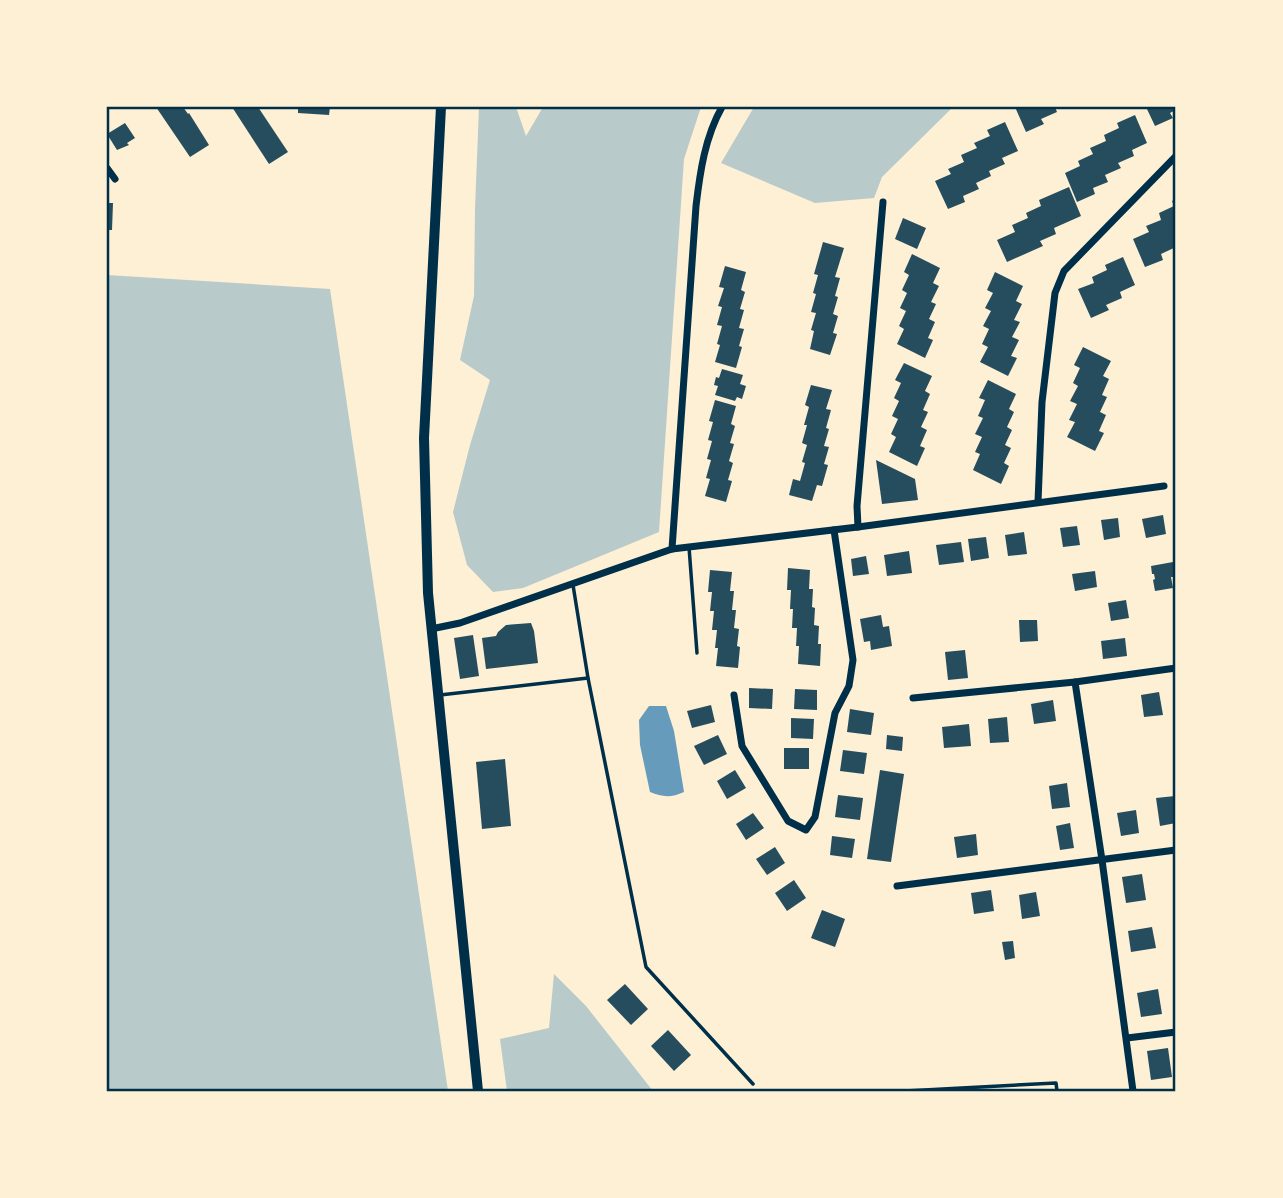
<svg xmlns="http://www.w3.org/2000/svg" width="1283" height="1198" font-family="Overpass,sans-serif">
<rect width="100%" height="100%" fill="#fdf0d5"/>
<!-- green -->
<g fill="#b9caca">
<path d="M479,107h37l10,29 17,-29h158l-17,52 -25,373 -136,56 -30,4 -26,-27 -14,-53 17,-67 20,-65 -30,-20 14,-64 1,-87z"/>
<path d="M754,107h199l-71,70 -8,21 -59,5 -94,-40z"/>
<path d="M107,275l223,14 118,802h-341z"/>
<path d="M554,974l32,32 67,85h-146l-7,-52 49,-11z"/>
</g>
<!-- water -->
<path fill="#669bbc" d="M649,706h17l8,25 10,61c-13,6 -22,5 -34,0l-10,-47 -1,-25z"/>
<!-- building -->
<g fill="#264d5e">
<path d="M156,107h27l5,7 1,-1 20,32 -19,12z"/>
<path d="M232,107h26l30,45 -19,12z"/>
<path d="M298,107h32l-1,8 -31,-2z"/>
<path d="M1015,107h40l2,5 -16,7 3,5 -18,8z"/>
<path d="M1146,107h30v3l-6,3 3,5 -18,8z"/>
<path d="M1135,115l12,28 -15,7 2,6 -16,7 3,5 -16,7 3,7 -15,6 2,6 -18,8 -12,-29 15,-7 -2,-5 15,-7 -3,-6 16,-7 -2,-6 15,-7 -2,-5z"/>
<path d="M1005,122l13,29 -16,7 3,6 -16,7 2,5 -15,7 3,6 -16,7 2,6 -17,7 -13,-28 16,-7 -3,-5 16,-7 -3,-7 16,-7 -3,-5 16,-7 -3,-6z"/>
<path d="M125,123l10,15 -8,5 2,2 -12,5 -10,-16z"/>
<path d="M1069,187l12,29 -27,12 2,6 -16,7 3,5 -36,16 -10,-22 18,-8 -3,-7 16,-7 -2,-5 15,-7 -2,-6z"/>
<path d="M1176,199v41l-2,1 2,6 -15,7 2,6 -18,7 -12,-28 16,-7 -3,-6 15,-6 -2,-7 15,-7 -2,-5z"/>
<path d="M107,203h6l-1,27h-5z"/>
<path d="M903,218l23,10 -9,21 -22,-10z"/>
<path d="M823,242l21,6 -9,29 5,1 -5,18 3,1 -5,17 5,2 -5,17 4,1 -7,21 -20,-6 4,-18 -3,-1 5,-17 -5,-1 5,-18 -3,-1 5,-18 -4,-1z"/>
<path d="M912,254l28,14 -7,15 6,3 -8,16 5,2 -7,15 6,3 -7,16 5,2 -8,18 -28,-14 7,-15 -5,-3 7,-15 -6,-3 7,-15 -5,-3 7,-15 -5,-3z"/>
<path d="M1123,257l12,28 -15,7 2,6 -16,7 3,5 -18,8 -13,-29 16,-6 -2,-6 15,-7 -2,-5z"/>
<path d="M725,266l21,6 -5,18 4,2 -5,17 4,1 -5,18 5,1 -5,17 3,1 -6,21 -21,-6 5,-17 -3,-1 5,-18 -5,-1 5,-18 -4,-1 6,-18 -5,-1z"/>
<path d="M995,272l28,14 -7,15 6,3 -8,16 6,2 -8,15 7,3 -8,16 6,2 -9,18 -28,-14 8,-15 -6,-3 7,-15 -6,-3 8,-15 -6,-3 8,-15 -6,-3z"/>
<path d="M1083,347l28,14 -8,15 6,3 -7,16 5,2 -7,15 6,3 -7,16 5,2 -9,18 -28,-14 8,-15 -6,-2 8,-16 -7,-3 8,-15 -5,-3 7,-15 -6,-3z"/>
<path d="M904,363l28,13 -7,15 5,3 -7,16 5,2 -7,15 6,3 -7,16 5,2 -8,18 -28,-14 7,-15 -5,-3 7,-15 -6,-3 7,-15 -5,-3 7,-15 -6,-3z"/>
<path d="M722,369l21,6 -3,9 6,2 -4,13 -5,-2 -2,4 -20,-6 3,-9 -4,-1 2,-8 3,1z"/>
<path d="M988,380l28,14 -7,15 5,3 -7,15 5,3 -7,15 6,3 -7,15 5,3 -8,18 -28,-14 7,-16 -5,-2 7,-15 -7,-3 8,-16 -5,-2 7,-16 -6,-2z"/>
<path d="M811,385l21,5 -6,19 5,1 -5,18 3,1 -5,17 5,1 -5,17 4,1 -6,21 -5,-1 -5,16 -23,-6 4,-16 7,2 5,-18 -3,-1 5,-17 -5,-2 5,-18h-3l5,-18 -4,-2z"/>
<path d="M715,400l21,6 -5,18 4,2 -5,17 4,1 -5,17 4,2 -5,17 4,1 -6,21 -21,-6 5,-17 -4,-1 5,-18 -4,-1 5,-18 -4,-1 5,-18 -4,-1z"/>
<path d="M876,460l39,19 3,21 -36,4z"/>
<path d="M1163,515l3,19 -20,4 -4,-19z"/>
<path d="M1118,518l2,19 -16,3 -3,-20z"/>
<path d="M1077,526l3,19 -17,2 -3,-19z"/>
<path d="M1024,532l3,22 -19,2 -3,-21z"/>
<path d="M986,537l3,21 -18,3 -3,-22z"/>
<path d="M961,542l3,20 -25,3 -3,-20z"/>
<path d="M909,551l3,22 -25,3 -3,-21z"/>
<path d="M866,556l3,18 -16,2 -2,-17z"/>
<path d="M1173,562l2,15h-4l2,11 -18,3 -2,-11 2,-1 -1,-5h-2l-1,-8z"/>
<path d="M788,568l22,2 -1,19h4l-1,18 3,1 -1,17 5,1 -1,18h3l-1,22 -22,-2 1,-18h-3l1,-18h-5l1,-19h-3l1,-19h-4z"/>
<path d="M710,570l22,2 -2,19h4l-2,19h4l-2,18 5,1 -2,17 3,1 -2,21 -22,-2 2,-18h-3l2,-18h-5l2,-19h-4l2,-19h-4z"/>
<path d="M1095,571l2,16 -22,4 -3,-17z"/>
<path d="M1126,600l3,18 -18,3 -3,-18z"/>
<path d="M881,615l2,12 6,-1 3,20 -21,4 -1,-9 -6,1 -4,-23z"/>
<path d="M1019,620h18l1,21 -18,1z"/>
<path d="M531,623l3,8 4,32 -52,6 -4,-31 14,-2 2,-4 8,-7z"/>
<path d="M473,635l6,41 -19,3 -6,-41z"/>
<path d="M1125,638l2,18 -24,3 -2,-18z"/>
<path d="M965,650l3,28 -20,2 -3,-28z"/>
<path d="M749,688l24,1 -1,20 -23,-1z"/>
<path d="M795,689l22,1v20l-23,-1z"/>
<path d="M1159,692l4,23 -19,2 -3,-22z"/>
<path d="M1053,700l3,21 -22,3 -3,-20z"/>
<path d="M711,705l4,17 -23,6 -5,-17z"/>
<path d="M850,709l24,4 -3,22 -24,-3z"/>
<path d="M1007,717l2,25 -19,1 -2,-24z"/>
<path d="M791,718l23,1 -1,20 -22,-1z"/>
<path d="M969,724l2,22 -27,2 -2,-21z"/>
<path d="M718,735l9,19 -23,11 -10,-19z"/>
<path d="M887,735l16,2 -1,14 -16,-2z"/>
<rect x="784" y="748" width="25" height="21"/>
<path d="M843,750l24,3 -3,21 -24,-3z"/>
<path d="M505,759l6,67 -29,3 -6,-67z"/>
<path d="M735,770l11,18 -19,11 -10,-18z"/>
<path d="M880,770l24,4 -13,88 -24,-3z"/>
<path d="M1067,783l3,24 -18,2 -3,-23z"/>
<path d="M838,795l25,3 -3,22 -25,-3z"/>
<path d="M1175,796l1,27 -16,3 -4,-28z"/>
<path d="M1136,810l3,23 -18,3 -4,-23z"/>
<path d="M753,813l11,15 -18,12 -10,-16z"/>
<path d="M1070,823l4,25 -14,2 -4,-24z"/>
<path d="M976,834l2,21 -21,3 -3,-21z"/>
<path d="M832,836l23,3 -3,19 -22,-3z"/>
<path d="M775,847l10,16 -18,12 -11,-16z"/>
<path d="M1142,874l4,26 -20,3 -4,-26z"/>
<path d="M794,880l12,18 -19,13 -12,-18z"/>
<path d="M991,890l3,21 -20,3 -3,-21z"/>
<path d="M1036,892l4,24 -18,3 -3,-24z"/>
<path d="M822,910l23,9 -10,28 -24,-9z"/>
<path d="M1152,927l4,21 -25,4 -3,-21z"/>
<path d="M1013,941l2,17 -10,2 -3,-18z"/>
<path d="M625,984l23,25 -17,16 -24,-25z"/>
<path d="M1158,989l4,25 -21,3 -4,-24z"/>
<path d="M668,1030l23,25 -17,16 -23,-25z"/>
<path d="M1168,1048l4,29 -21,3 -4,-29z"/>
</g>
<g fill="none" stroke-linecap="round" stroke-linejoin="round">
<!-- service -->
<g stroke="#003049" stroke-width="3.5">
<path d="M689,547l8,106"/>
<path d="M573,585l15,93 58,289 107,117"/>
<path d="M440,695l148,-17"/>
<path d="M905,1091l151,-8 1,8"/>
</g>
<!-- minor -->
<g stroke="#003049" stroke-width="7">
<path d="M107,168l8,11"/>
<path d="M1038,502l4,-100 13,-109 9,-22 112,-115"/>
<path d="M858,527l-1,-21 26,-304"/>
<path d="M672,549l24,-343c4,-34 9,-69 26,-99"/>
<path d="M431,629l29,-6 212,-74 186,-22 306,-41"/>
<path d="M1075,682l27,178 31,231"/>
<path d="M734,695l8,51 46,75 18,9 9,-13 20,-104 14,-27 4,-26 -19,-130"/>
<path d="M913,698l162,-16 101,-14"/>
<path d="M897,886l279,-36"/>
<path d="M1127,1038l49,-6"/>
</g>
<!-- tertiary -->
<path stroke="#003049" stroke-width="10" d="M441,107l-17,331 4,155 50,498"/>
</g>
<!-- border -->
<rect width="1283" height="1198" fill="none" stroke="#fdf0d5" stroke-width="217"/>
<rect x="108" y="108" width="1066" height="982" fill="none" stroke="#003049" stroke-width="2.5"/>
</svg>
